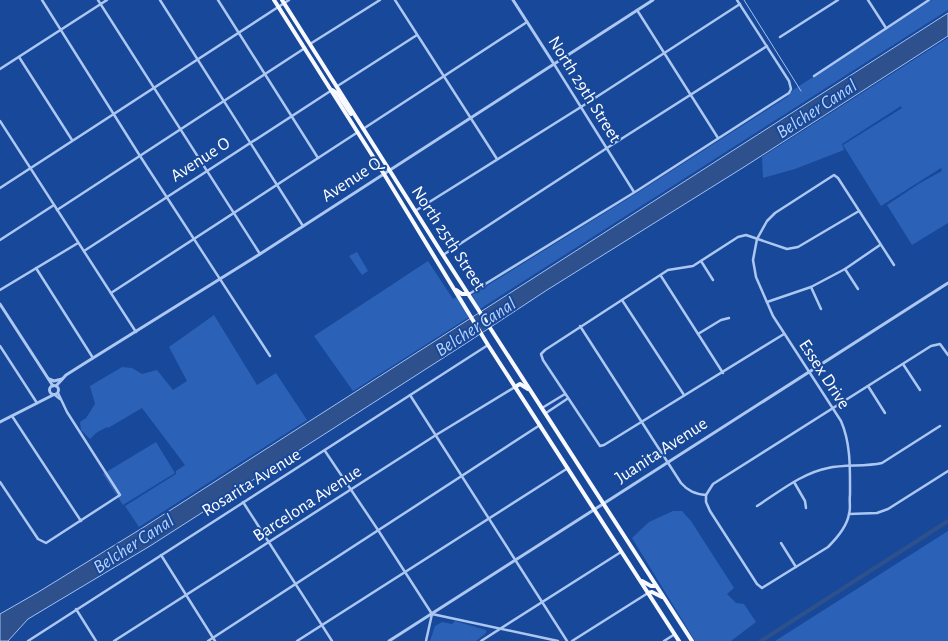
<svg xmlns="http://www.w3.org/2000/svg" width="948" height="641" font-family="'Alegreya Sans',sans-serif">
<rect width="100%" height="100%" fill="#184899"/>
<!-- green -->
<g fill="#2b61b6">
<path d="M932,0h16v10l-468,299 -8,-14 165,-102 150,-96 6,-7z"/>
<path d="M948,38v185l-36,22 -25,-40 33,-22 22,-12 -1,-3 -60,38 -38,-61 59,-37 -1,-2 -59,38 2,6 -49,19 -32,9 -1,-21z"/>
<path d="M357,252l11,19 -6,4 -13,-19z"/>
<path d="M428,261l25,38 4,-2 12,20 -116,74 -39,-55z"/>
<path d="M214,315l43,70 19,-12 31,47 -168,107 -14,-21 51,-32v-3l9,-6 -43,-57 -34,20 -1,-1 -11,6 -6,6 -9,-9 -1,-8 6,-4 9,-14 -5,-18 32,-19 10,1 10,6 15,-4 16,20 14,-9 -18,-34z"/>
<path d="M156,442l19,31 -52,32 -20,-31z"/>
<path d="M673,511h9l9,10 43,67 -7,6 9,9 8,1 12,18 -25,19h-36l-63,-103 17,-16z"/>
<path d="M948,531v110h-173z"/>
<path d="M455,621l31,9v3l-10,8h-46l5,-15 7,-4 10,2z"/>
</g>
<!-- water -->
<path fill="#2e518d" stroke="#9fc1f4" d="M948,13v23l-204,131 -197,123 -79,52 -318,204 -122,73 -20,22h-8v-27l40,-23 104,-64z"/>
<g fill="none" stroke-linecap="round" stroke-linejoin="round">
<!-- stream -->
<path stroke="#9fc1f4" stroke-width="1" d="M744,0l57,91"/>
<!-- canal -->
<path stroke="#2e518d" stroke-width="4" d="M761,641l187,-120"/>
<!-- minor -->
<g stroke="#acc7f1" stroke-width="2.5">
<path d="M42,0l98,156 130,200"/>
<path d="M98,0l162,254"/>
<path d="M160,0l143,226"/>
<path d="M218,0l100,158"/>
<path d="M395,0l102,159"/>
<path d="M868,0l18,28"/>
<path d="M637,10l81,128"/>
<path d="M780,37l58,-37"/>
<path d="M310,44l70,-44"/>
<path d="M19,57l53,83"/>
<path d="M554,64l80,128"/>
<path d="M0,69l107,-69"/>
<path d="M814,76l115,-76"/>
<path d="M336,87l81,-52"/>
<path d="M0,121l136,211"/>
<path d="M363,129l164,-107"/>
<path d="M0,188l289,-188"/>
<path d="M57,210l248,-162"/>
<path d="M415,211l166,-104 159,-103"/>
<path d="M0,240l54,-35"/>
<path d="M84,251l248,-161"/>
<path d="M443,255l164,-107 160,-102"/>
<path d="M701,261l12,19"/>
<path d="M36,268l57,90"/>
<path d="M845,269l13,20"/>
<path d="M661,276l62,97"/>
<path d="M811,287l10,22"/>
<path d="M0,290l78,-47"/>
<path d="M111,293l247,-161"/>
<path d="M469,294l166,-102 154,-99 2,-4 -2,-8 -52,-81"/>
<path d="M622,300l62,95"/>
<path d="M767,302l44,-15 34,-18 35,-24"/>
<path d="M580,326l101,157c7,8 14,11 25,12"/>
<path d="M698,334l23,-14 8,-2"/>
<path d="M784,334l-180,111 -4,1 -57,-86 -2,-6 4,-4 123,-80 25,-4 45,-29 8,-2 41,14 11,-2 61,-36"/>
<path d="M0,346l37,57"/>
<path d="M903,364l17,26"/>
<path d="M868,386l17,27"/>
<path d="M55,395l5,4"/>
<path d="M410,395l157,246"/>
<path d="M542,408l23,-14"/>
<path d="M546,413l21,-14"/>
<path d="M12,416l69,105"/>
<path d="M325,451l53,79 54,84"/>
<path d="M0,482l38,57 8,4 74,-48 -53,-83 -9,-19"/>
<path d="M794,482l11,19 1,7"/>
<path d="M706,495v7l4,9 47,73 5,4 66,-41c9,-9 19,-20 21,-33 2,-6 0,-13 1,-19 0,-26 1,-51 -9,-74l-68,-105 -17,-39 -3,-17 4,-21 10,-18 8,-8 59,-38 4,3 56,87"/>
<path d="M706,495l7,-11 218,-138 9,-2 8,11"/>
<path d="M243,502l89,139"/>
<path d="M757,506c22,-14 45,-33 71,-38 17,-4 36,-1 54,-5l58,-37"/>
<path d="M849,514l28,-1 11,-4 60,-38"/>
<path d="M781,543l15,24"/>
<path d="M161,555l54,86"/>
<path d="M76,609l20,32"/>
<path d="M432,614l126,27"/>
<path d="M28,641l460,-296"/>
<path d="M114,641l322,-206 79,-48"/>
<path d="M208,641l332,-216"/>
<path d="M297,641l271,-173"/>
<path d="M426,641l6,-27"/>
<path d="M481,641l140,-89"/>
<path d="M572,641l76,-48"/>
<path d="M664,641l11,-7"/>
</g>
<!-- tertiary -->
<g stroke="#acc7f1" stroke-width="3">
<path d="M513,0l41,64"/>
<path d="M0,304l53,82"/>
<path d="M49,379l5,2 8,-2"/>
<circle cx="54" cy="390" r="4.5"/>
<path d="M56,386l10,-11 27,-17 167,-104 393,-254"/>
<path d="M0,422l53,-27"/>
<path d="M389,641l559,-358"/>
</g>
<!-- primary -->
<g stroke="#f7f9ff" stroke-width="4">
<path d="M274,0l110,174 104,171 191,296"/>
<path d="M282,0l161,255 249,386"/>
<path d="M332,90l5,3 14,21"/>
<path d="M456,290l6,4h7"/>
<path d="M515,387l5,-3 8,5"/>
<path d="M642,581l9,5h5"/>
<path d="M648,593l4,-1 10,5"/>
</g>
</g>
<g text-anchor="middle" stroke-width="4" stroke-linejoin="round" paint-order="stroke">
<!-- street labels -->
<g font-size="18" fill="#fff" stroke="#184899">
<text transform="translate(585 89) rotate(58)" y="6">North 29th Street</text>
<text transform="translate(200 159) rotate(-33)" y="6">Avenue O</text>
<text transform="translate(351 179) rotate(-33)" y="6">Avenue Q</text>
<text transform="translate(449 238) rotate(57)" y="6">North 25th Street</text>
<text transform="translate(825 374) rotate(57)" y="6">Essex Drive</text>
<text transform="translate(661 450) rotate(-33)" y="6">Juanita Avenue</text>
<text transform="translate(251 482) rotate(-32)" y="6">Rosarita Avenue</text>
<text transform="translate(307 503) rotate(-33)" y="6">Barcelona Avenue</text>
</g>
<!-- water labels -->
<g font-size="19" font-style="italic" fill="#b9d2f8" stroke="#184899">
<text transform="translate(816 108) rotate(-33)" y="7">Belcher Canal</text>
<text transform="translate(475 326) rotate(-33)" y="7">Belcher Canal</text>
<text transform="translate(133 543) rotate(-33)" y="7">Belcher Canal</text>
</g>
</g>
</svg>
